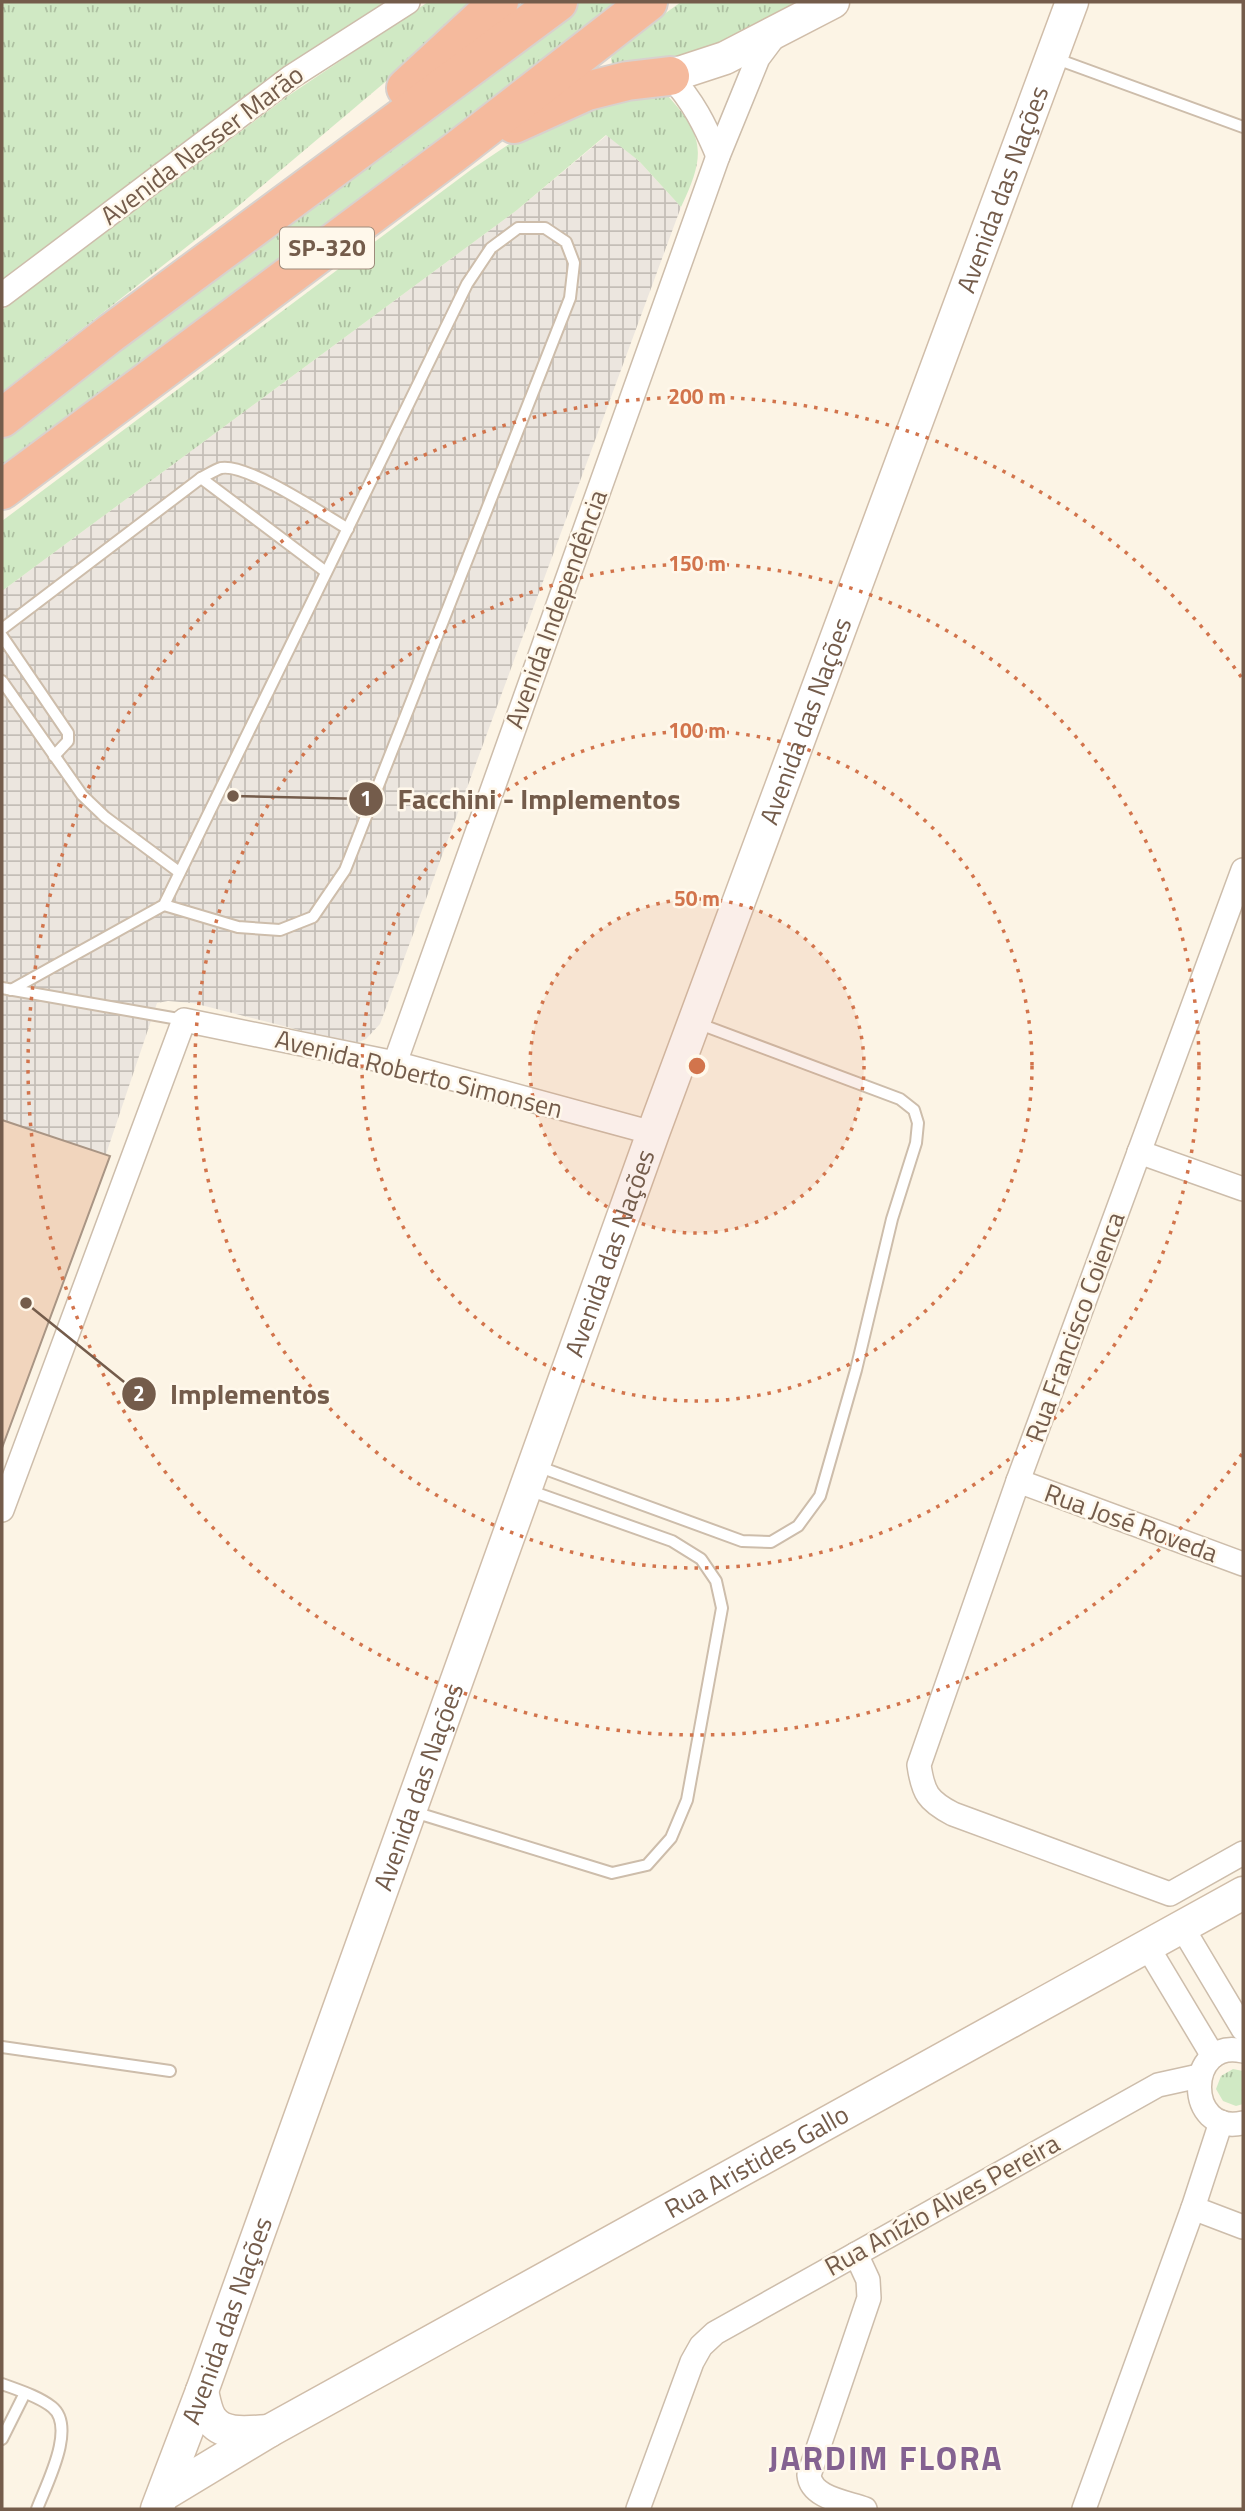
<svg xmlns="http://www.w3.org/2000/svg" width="1245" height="2511" font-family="'Titillium Web',sans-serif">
<defs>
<pattern id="industrial-grid" width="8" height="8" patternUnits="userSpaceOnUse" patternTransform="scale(1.75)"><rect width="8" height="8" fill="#ece6df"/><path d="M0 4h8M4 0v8" fill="none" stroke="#c4beb7"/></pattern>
<pattern id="grass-tufts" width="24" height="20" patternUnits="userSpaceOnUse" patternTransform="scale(1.75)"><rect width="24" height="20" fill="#d0e9c4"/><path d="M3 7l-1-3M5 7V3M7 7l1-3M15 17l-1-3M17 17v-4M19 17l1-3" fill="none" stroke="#adc0a1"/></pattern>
</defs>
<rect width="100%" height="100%" fill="#fcf4e5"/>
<!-- industrial -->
<path fill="url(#industrial-grid)" d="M607,135l32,26 42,46 -301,817 -14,15 -12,5 -161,-41 -25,-2 -11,2 -56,166 -99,267v-845l515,-381z"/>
<!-- grass -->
<g fill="url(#grass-tufts)">
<path d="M2,2h388l-96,59 -292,221z"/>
<path d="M428,2h52l-244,206 -234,184v-82l286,-214z"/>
<path d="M574,2h55l-627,473v-44z"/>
<path d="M681,2h115l-40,27 -76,32 -60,7 -8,-3 -1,-7 9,-12z"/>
<path d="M666,94c39,42 40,61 15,113l-42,-46 -33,-26 -89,75 -515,381v-70l470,-352 79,-53 37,-17z"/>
<path d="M1233,2069l10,2v33l-7,2 -13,-5 -7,-12 5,-13z"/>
</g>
<!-- building -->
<path fill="#f1d5bd" stroke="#a99584" stroke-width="2" d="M2,1120l108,36 -108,292z"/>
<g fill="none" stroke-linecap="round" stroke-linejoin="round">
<!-- lane casing -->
<g stroke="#cdbdab" stroke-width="14">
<g id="lane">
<path d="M1054,58l189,69"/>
<path d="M201,478l125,94"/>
<path d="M2,629l199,-151c6,-3 14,-8 20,-10 26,-5 102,46 127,61"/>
<path d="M2,636l66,97v8l-14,15"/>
<path d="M2,681l80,114 23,22 74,55"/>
<path d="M2,988l182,32"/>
<path d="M11,990l153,-85 303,-621 24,-36 27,-20h27l21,14 8,21 -4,35 -225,572 -32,47 -33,13 -42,-3 -74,-22"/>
<path d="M537,1466l205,75 29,1 27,-16 22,-30 36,-126 36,-151 24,-76 2,-20 -4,-13 -14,-11 -203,-76"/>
<path d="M414,1812l198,61 35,-8 24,-27 16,-38 35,-192 -6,-27 -15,-22 -29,-18 -144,-51"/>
<path d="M2,2047l168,24"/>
<path d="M2,2384c16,6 36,12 50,23 25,20 -6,78 -15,102"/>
<path d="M2,2439l23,-46"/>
</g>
</g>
<!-- street casing -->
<g stroke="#cdbdab" stroke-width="26">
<g id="street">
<path d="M670,76c23,25 35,49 48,80"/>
<path d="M2,295l289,-218 117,-75"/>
<path d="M1243,870l-225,611 -99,284c4,28 9,36 34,49l217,80 73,-41"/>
<path d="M395,1063l323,-907 40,-98 18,-24"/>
<path d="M1139,1152l104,37"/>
<path d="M1018,1481l225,83"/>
<path d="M2,1510l182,-490 211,43 258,70"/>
<path d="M1182,1927l61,102"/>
<path d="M1147,1946l66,110"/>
<path d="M1243,2051c-57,-14 -59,85 0,72"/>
<path d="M1193,2208l50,19"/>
<path d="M856,2254l12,26 1,18 -60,177c2,23 37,27 56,34"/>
<path d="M638,2509l54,-147 9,-16 14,-13 443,-248 41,-9"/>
<path d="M1084,2509l109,-301 28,-86"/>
</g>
</g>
<!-- secondary casing -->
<g stroke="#d0bda9" stroke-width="35">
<g id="secondary">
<path d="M670,76l55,-18 108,-56"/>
<path d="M202,2391c2,9 4,21 9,28 12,18 39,13 58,12"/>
<path id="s1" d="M163,2495l106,-64 974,-538"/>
<path id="s2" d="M157,2509l45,-118 451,-1258 419,-1131"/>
</g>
</g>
<!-- highway casing -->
<g stroke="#d8d1cd" stroke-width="42">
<g id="highway">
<path d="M406,88l93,-86"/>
<path d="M514,124l73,-33 40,-10 43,-5"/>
<path d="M2,418l109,-85 447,-331"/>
<path d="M2,490l453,-338 193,-150"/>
</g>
</g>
<!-- lane -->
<use href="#lane" stroke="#fff" stroke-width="10"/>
<!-- street -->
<use href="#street" stroke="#fff" stroke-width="23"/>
<!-- secondary -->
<use href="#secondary" stroke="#fff" stroke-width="32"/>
<!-- highway -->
<use href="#highway" stroke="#f5ba9d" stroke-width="38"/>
</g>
<!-- distance rings -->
<circle cx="697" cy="1066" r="167" fill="#d2744c" fill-opacity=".12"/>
<g fill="none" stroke="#d2744c" stroke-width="3.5" stroke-dasharray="3.5 7">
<circle cx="697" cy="1066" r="167"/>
<circle cx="697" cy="1066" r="335"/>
<circle cx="697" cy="1066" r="502"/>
<path d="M1242 1454A669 669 0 1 1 1242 678"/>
</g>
<g text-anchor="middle" stroke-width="5" stroke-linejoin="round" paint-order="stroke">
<!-- shield labels -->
<rect fill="#fff8eb" stroke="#9e8b7b" stroke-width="2" x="280" y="227.5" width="94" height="41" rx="5"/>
<g font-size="24" font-weight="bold" fill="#745c4b">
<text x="327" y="256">SP-320</text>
</g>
<!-- street labels -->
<g font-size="26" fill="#745c4b" stroke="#fff8eb">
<text transform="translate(202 145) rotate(-37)" y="9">Avenida Nasser Marão</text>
<text dy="9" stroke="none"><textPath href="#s2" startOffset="2469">Avenida das Nações</textPath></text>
<text transform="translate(556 609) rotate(-70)" y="9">Avenida Independência</text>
<text dy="9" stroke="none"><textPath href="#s2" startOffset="1902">Avenida das Nações</textPath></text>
<text transform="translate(419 1074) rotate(14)" y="9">Avenida Roberto Simonsen</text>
<text dy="9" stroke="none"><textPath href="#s2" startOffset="1335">Avenida das Nações</textPath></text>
<text transform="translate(1075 1327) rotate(-70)" y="9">Rua Francisco Coienca</text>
<text transform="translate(1131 1523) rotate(20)" y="9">Rua José Roveda</text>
<text dy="9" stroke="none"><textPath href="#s2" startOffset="768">Avenida das Nações</textPath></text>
<text dy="9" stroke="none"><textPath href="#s1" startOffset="681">Rua Aristides Gallo</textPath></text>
<text transform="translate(942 2205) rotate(-29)" y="9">Rua Anízio Alves Pereira</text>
<text dy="9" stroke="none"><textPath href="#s2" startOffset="201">Avenida das Nações</textPath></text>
</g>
<!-- district labels -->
<g font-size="33" font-weight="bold" letter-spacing="2" fill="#846291" stroke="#fff8eb">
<text x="886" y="2470">JARDIM FLORA</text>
</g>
</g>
<circle cx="697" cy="1066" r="10" fill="#d2744c" stroke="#fff8eb" stroke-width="3.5"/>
<g font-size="21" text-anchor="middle" font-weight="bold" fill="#d2744c" stroke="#fff8eb" stroke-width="5" stroke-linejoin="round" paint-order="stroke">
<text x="697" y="404">200 m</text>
<text x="697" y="571">150 m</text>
<text x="697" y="738">100 m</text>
<text x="697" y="906">50 m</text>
</g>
<!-- callouts -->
<path fill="none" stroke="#745c4b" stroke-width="2.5" d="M233 796L366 799M26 1303L139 1394"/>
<g fill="#745c4b" stroke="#fff8eb" stroke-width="2.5">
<circle cx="233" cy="796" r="7"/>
<circle cx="26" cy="1303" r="7"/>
<circle cx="366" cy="799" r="18"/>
<circle cx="139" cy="1394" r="18"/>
</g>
<g font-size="21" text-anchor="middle" font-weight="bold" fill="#fff">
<text x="366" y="806">1</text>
<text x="139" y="1401">2</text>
</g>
<g font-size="28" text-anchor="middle" font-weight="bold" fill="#745c4b" stroke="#fff8eb" stroke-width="5" stroke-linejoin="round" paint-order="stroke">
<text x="539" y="809">Facchini - Implementos</text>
<text x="250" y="1404">Implementos</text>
</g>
<!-- border -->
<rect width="1245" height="2511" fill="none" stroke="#745c4b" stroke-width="7"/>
</svg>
